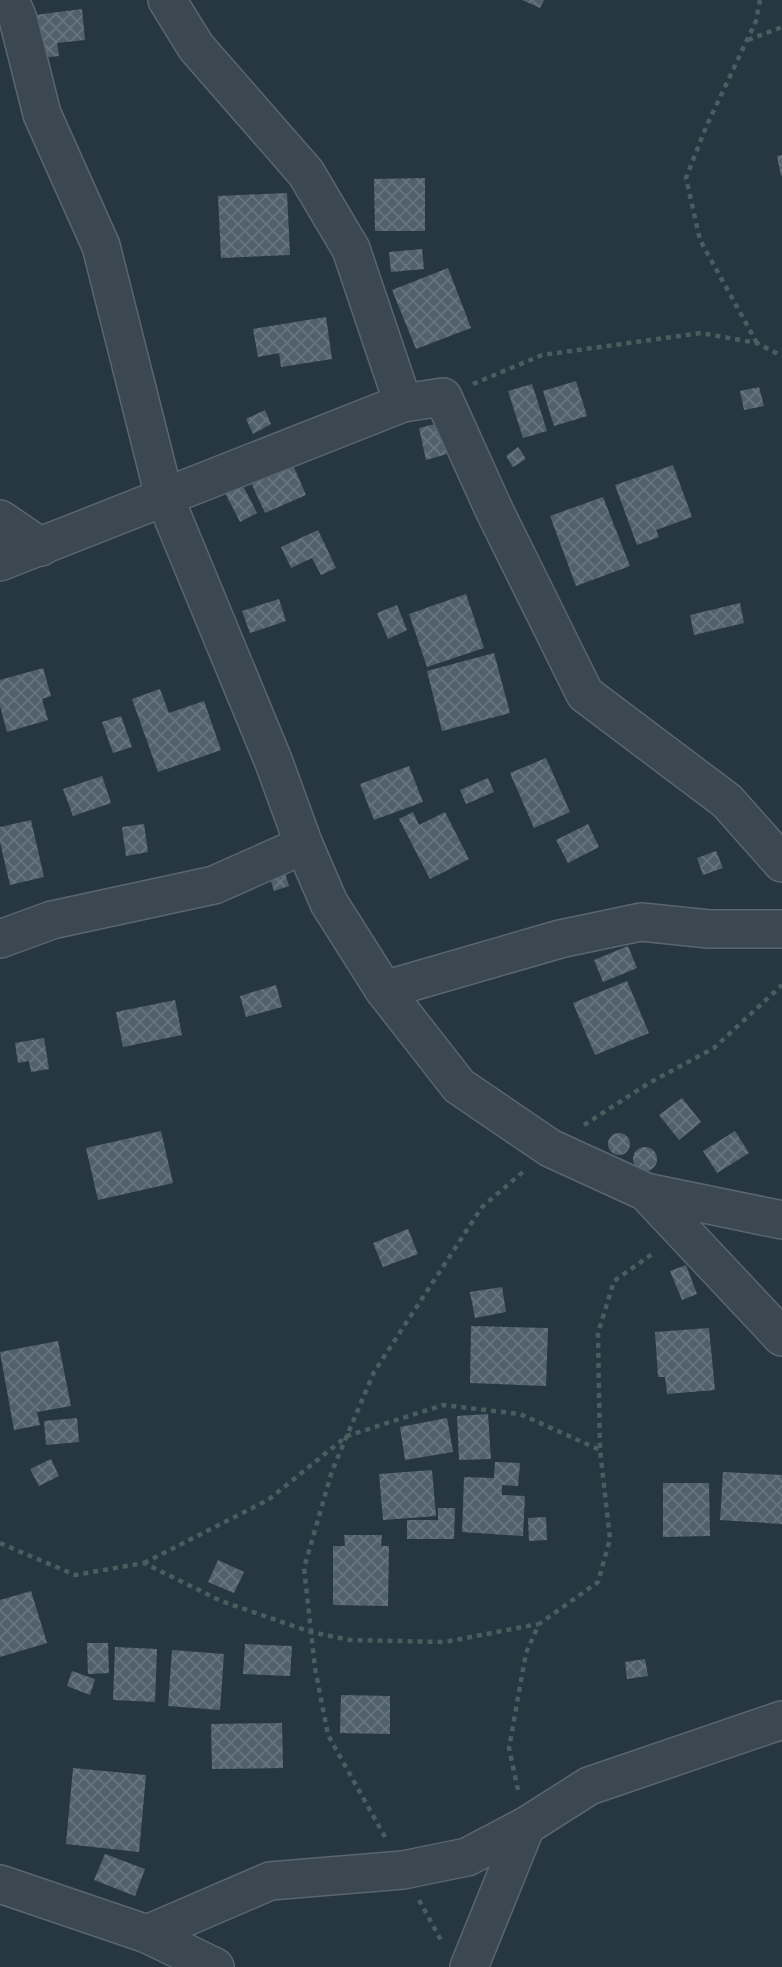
<svg xmlns="http://www.w3.org/2000/svg" width="782" height="1967" font-family="'Golos Text',sans-serif">
<defs>
<pattern id="building-cross-hatch" width="8" height="8" patternUnits="userSpaceOnUse" patternTransform="scale(1.75)"><rect width="8" height="8" fill="#50606d"/><path d="M0 0l8 8M0 8l8-8" fill="none" stroke="#677581"/></pattern>
</defs>
<rect width="100%" height="100%" fill="#273742"/>
<!-- building -->
<g fill="url(#building-cross-hatch)">
<path d="M522,0h22l-4,8z"/>
<path d="M82,9l3,31 -28,3 2,13 -18,2 -6,-43z"/>
<path d="M782,155v20l-1,1 -4,-20z"/>
<path d="M425,178v53h-50l-1,-52z"/>
<path d="M287,193l3,62 -69,3 -3,-62z"/>
<path d="M422,249l2,20 -33,3 -2,-20z"/>
<path d="M448,268l23,60 -55,21 -24,-59z"/>
<path d="M326,317l6,42 -51,8 -2,-14 -21,4 -5,-28z"/>
<path d="M576,381l11,35 -33,10 -11,-35z"/>
<path d="M532,384l15,47 -24,7 -15,-47z"/>
<path d="M759,387l5,19 -20,4 -4,-19z"/>
<path d="M265,410l6,14 -18,10 -7,-15z"/>
<path d="M440,423l7,31 -21,6 -7,-32z"/>
<path d="M518,447l8,12 -13,8 -7,-11z"/>
<path d="M289,456l17,39 -41,18 -18,-39z"/>
<path d="M673,465l19,52 -36,13 3,7 -22,8 -22,-60z"/>
<path d="M241,482l16,31 -17,9 -16,-31z"/>
<path d="M603,497l27,69 -54,20 -26,-70z"/>
<path d="M318,530l18,38 -15,7 -9,-17 -21,10 -10,-21z"/>
<path d="M466,594l18,54 -57,19 -18,-53z"/>
<path d="M279,599l7,22 -36,12 -8,-22z"/>
<path d="M740,603l4,20 -50,12 -4,-20z"/>
<path d="M397,605l10,25 -19,9 -11,-26z"/>
<path d="M494,653l16,60 -68,18 -15,-60z"/>
<path d="M43,668l8,28 -9,3 6,21 -41,12 -7,-26v-26z"/>
<path d="M160,689l9,24 35,-12 17,49 -63,22 -26,-73z"/>
<path d="M121,716l11,31 -19,6 -11,-31z"/>
<path d="M546,758l24,54 -36,16 -24,-55z"/>
<path d="M409,766l14,36 -49,18 -14,-36z"/>
<path d="M102,776l9,27 -38,13 -10,-27z"/>
<path d="M488,778l6,14 -28,12 -6,-14z"/>
<path d="M413,812l6,13 26,-13 24,47 -39,20 -31,-60z"/>
<path d="M31,820l13,57 -34,8 -10,-43v-15z"/>
<path d="M144,824l4,28 -22,4 -4,-29z"/>
<path d="M588,824l11,23 -31,16 -12,-23z"/>
<path d="M716,851l7,17 -20,7 -6,-17z"/>
<path d="M283,867l6,19 -15,5 -6,-19z"/>
<path d="M628,946l9,22 -34,14 -9,-22z"/>
<path d="M627,981l22,52 -54,22 -22,-52z"/>
<path d="M276,985l6,22 -36,10 -6,-21z"/>
<path d="M175,1000l7,35 -59,12 -7,-35z"/>
<path d="M44,1038l5,31 -18,3 -2,-11 -11,2 -3,-20z"/>
<path d="M682,1098l19,24 -22,18 -20,-25z"/>
<path d="M161,1131l12,52 -75,17 -12,-52z"/>
<path d="M735,1131l14,22 -32,20 -14,-22z"/>
<circle cx="619" cy="1144" r="11"/>
<circle cx="645" cy="1159" r="12"/>
<path d="M408,1229l10,25 -35,13 -10,-24z"/>
<path d="M686,1265l11,29 -15,6 -12,-29z"/>
<path d="M502,1287l4,25 -31,6 -5,-26z"/>
<path d="M471,1326l77,2 -2,58 -76,-3z"/>
<path d="M709,1328l6,62 -48,4 -2,-17h-7l-3,-45z"/>
<path d="M58,1341l13,65 -34,6 3,13 -26,5 -14,-78z"/>
<path d="M488,1414l3,45 -32,1 -2,-44z"/>
<path d="M77,1418l2,24 -33,3 -2,-24z"/>
<path d="M447,1418l6,34 -48,8 -5,-33z"/>
<path d="M51,1459l8,17 -20,10 -9,-17z"/>
<path d="M495,1462l25,1 -2,23 -16,-1v10l23,1 -2,40 -61,-4 2,-55 30,1z"/>
<path d="M432,1470l4,46 -53,4 -4,-46z"/>
<path d="M723,1472l59,3v49l-62,-4z"/>
<path d="M663,1483h46l1,53 -47,1z"/>
<path d="M438,1508h17l-1,31h-47v-19h31z"/>
<path d="M546,1517l1,23 -18,1 -1,-23z"/>
<path d="M344,1535h38l-1,11h8l-1,60 -55,-1v-59h12z"/>
<path d="M218,1560l26,12 -10,21 -26,-11z"/>
<path d="M31,1591l16,52 -47,14v-57z"/>
<path d="M87,1643h21l1,30 -21,1z"/>
<path d="M245,1644l47,2 -2,30 -47,-2z"/>
<path d="M115,1647l42,2 -2,53 -42,-2z"/>
<path d="M172,1650l52,4 -4,56 -52,-4z"/>
<path d="M645,1659l3,17 -21,3 -2,-17z"/>
<path d="M72,1671l23,8 -5,16 -23,-9z"/>
<path d="M341,1695l49,1v38l-50,-1z"/>
<path d="M282,1723l1,45 -71,1 -1,-45z"/>
<path d="M73,1768l73,7 -7,77 -73,-8z"/>
<path d="M105,1854l40,15 -10,27 -41,-16z"/>
</g>
<g fill="none" stroke-linecap="round" stroke-linejoin="round">
<!-- minor casing -->
<g stroke="#59666f" stroke-width="40">
<g id="minor">
<path d="M10,0l8,19 24,95 59,132 63,250 109,264 31,85 25,58 55,87 75,96 91,62 96,44 136,145"/>
<path d="M167,0l29,47 110,126 45,76 52,154"/>
<path d="M0,519l41,28"/>
<path d="M0,562l403,-159 40,-6 52,115 90,182 142,107 55,62"/>
<path d="M0,939l52,-19 162,-35 90,-40"/>
<path d="M384,990l176,-51 81,-17 68,7h73"/>
<path d="M646,1192l136,28"/>
<path d="M0,1884l147,50 68,33"/>
<path d="M147,1934l123,-53 133,-11 64,-13 59,-31 63,-40 193,-66"/>
<path d="M469,1967l57,-141"/>
</g>
</g>
<!-- path -->
<g stroke="#475f5e" stroke-width="4.5" stroke-dasharray="5 5" stroke-linecap="butt">
<path d="M748,40l34,-13"/>
<path d="M757,343l-57,-103 -14,-62 20,-51 50,-106 4,-21"/>
<path d="M473,384l69,-29 159,-22 56,10 25,13"/>
<path d="M584,1125l65,-42 65,-35 68,-63"/>
<path d="M0,1543l75,32 69,-12 77,38 90,31 39,8 95,2 93,-18"/>
<path d="M144,1563l124,-63 79,-64 96,-31 77,9 80,36"/>
<path d="M518,1790l-9,-42 17,-95 13,-29 59,-42 12,-43 -10,-89 -2,-117 16,-52 41,-29"/>
<path d="M385,1837l-57,-102 -13,-67 -11,-100 28,-97 42,-99 108,-165 42,-36"/>
<path d="M419,1900l23,42"/>
</g>
<!-- minor -->
<use href="#minor" stroke="#3b4852" stroke-width="37"/>
</g>
</svg>
